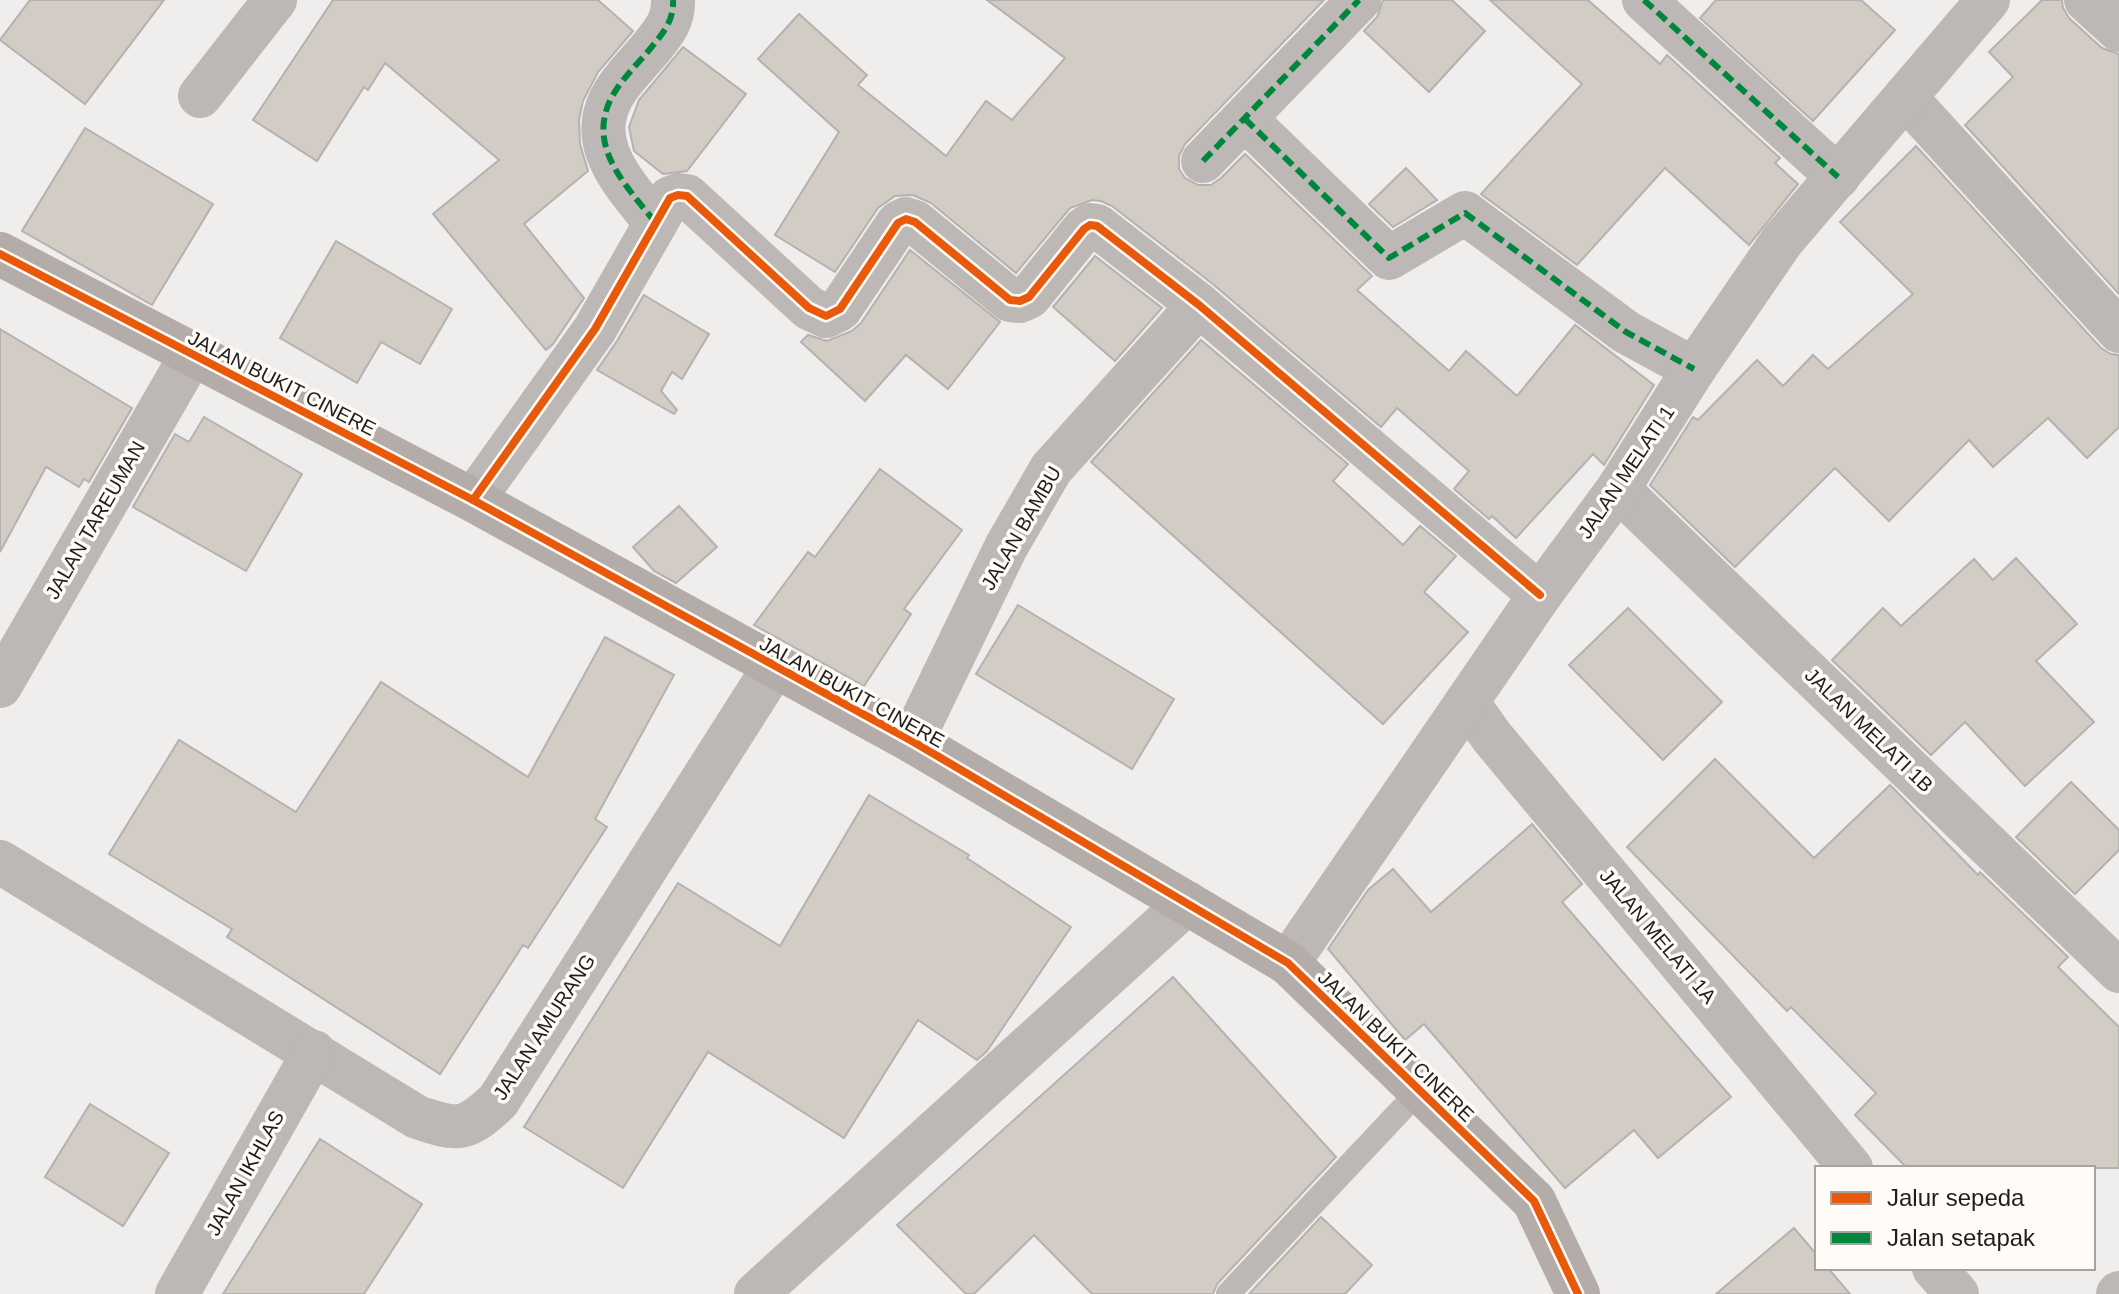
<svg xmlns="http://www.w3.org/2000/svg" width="2119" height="1294" font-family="Helvetica,sans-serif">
<rect width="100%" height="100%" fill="#f0eeec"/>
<!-- building -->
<g fill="#d3ccc4" stroke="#b4b2b0" stroke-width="2">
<path d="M30,0h134l-79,104 -85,-64z"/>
<path d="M333,0h265l35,31 -35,41 -15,29 -4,19 1,24 8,27 -64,53 60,74 -31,46 -7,6 -113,-136 66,-54 -114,-97 -17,27 -4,-3 -47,74 -64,-41z"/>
<path d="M987,0h337l-139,144 -6,12v13l6,9 13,7h13l10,-7 24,-24 127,122 -15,14 92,81 17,-20 51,45 58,-71 79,60 -50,80 -11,-11 -77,84 -24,-22 -3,3 -35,-30 15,-18 -72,-63 -16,19 -167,-142 -102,-79 -11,-5 -9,-1 -22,8 -54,65 -85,-70 -18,-8 -18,1 -17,12 -43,64 -60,-37 64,-103 -81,-73 41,-45 68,61 -9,10 88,71 40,-55 26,19 53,-62z"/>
<path d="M1383,0h69l33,31 -56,61 -65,-61 13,-14z"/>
<path d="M1490,0h98l72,64 7,-9 113,103 -5,5 23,21 -49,61 -84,-77 -88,97 -96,-71 101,-110z"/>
<path d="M1716,0h145l34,30 -82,91 -113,-103z"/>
<path d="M2042,0h20l1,8 6,10 33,30 17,6v240l-154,-169 48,-48 -24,-25z"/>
<path d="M683,47l63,47 -59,77 -24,3 -29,-23 -5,-24 10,-27z"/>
<path d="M85,128l128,76 -61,101 -130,-74z"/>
<path d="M1916,146l185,202 10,6 8,1v72l-32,31 -39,-40 -55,49 -24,-27 -80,81 -54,-53 -100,99 -85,-82 43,-68 5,3 59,-60 26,26 30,-31 15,14 85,-75 -73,-72z"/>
<path d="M1406,168l31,32 -44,27 -24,-23z"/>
<path d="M336,241l116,68 -32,55 -39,-22 -24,41 -77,-45z"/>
<path d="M910,250l90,72 -52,67 -42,-34 -41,46 -64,-59 7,-7 19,6 25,-10 9,-8z"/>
<path d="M1095,256l67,52 -47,53 -62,-54z"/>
<path d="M644,295l65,39 -27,45 -10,-7 -11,19 16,19 -3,4 -77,-44 20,-29z"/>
<path d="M0,329l132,79 -43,74 -5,-3 -5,8 -33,-20 -46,85z"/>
<path d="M1201,340l147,124 -15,17 70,64 17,-19 36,30 -32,36 44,40 -85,92 -292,-262z"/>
<path d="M204,417l98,57 -56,97 -113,-64 42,-73 14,8z"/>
<path d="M880,469l82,61 -58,79 7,5 -47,72 -110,-61 54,-73 7,5z"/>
<path d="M679,506l38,41 -41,36 -22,-12 -21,-24z"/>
<path d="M2016,558l61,66 -41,37 58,61 -69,64 -60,-64 -34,33 -99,-95 51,-52 18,18 73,-67 19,21z"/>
<path d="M1018,605l156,94 -42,70 -156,-95z"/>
<path d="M1628,608l94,94 -59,58 -94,-95z"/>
<path d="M605,637l69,38 -79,144 12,8 -79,121 -5,-3 -83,129 -213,-137 5,-8 -123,-75 70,-114 117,72 85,-130 147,95z"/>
<path d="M1715,759l99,99 76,-73 88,90 2,-3 88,85 -10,10 61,60v141h-212l-52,-53 21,-22 -85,-86 -4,4 -160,-164z"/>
<path d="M2071,782l48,48v20l-44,44 -59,-57z"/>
<path d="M869,795l100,60 -2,3 104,69 -84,124 -10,9 -59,-40 -74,118 -136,-86 -85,136 -99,-61 154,-244 102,63z"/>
<path d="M1532,824l50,60 -20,18 169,195 -73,61 -24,-28 -69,58 -141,-164 -19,16 -77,-91 40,-59 25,-21 38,43z"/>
<path d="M1173,977l163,180 -119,127 -4,10h-121l-58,-59 -60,59h-8l-69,-69z"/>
<path d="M90,1104l79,49 -46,73 -78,-49z"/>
<path d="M320,1139l102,65 -58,90h-141z"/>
<path d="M1321,1217l51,48 -27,29h-96z"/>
<path d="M1794,1228l23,27v13h11l22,26h-134z"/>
</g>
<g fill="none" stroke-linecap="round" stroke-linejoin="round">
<!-- lane -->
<path stroke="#bdb7b5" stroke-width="24" d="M1228,1294l192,-204"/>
<!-- street -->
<g stroke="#bdb7b5" stroke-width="44">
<path d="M1644,0l194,177"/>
<path d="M2086,0l33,30"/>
<path d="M200,96l75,-96"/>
<path d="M1905,97l214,234"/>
<path d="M1245,119l144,139 76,-45 161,119 68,37"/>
<path d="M1203,161l156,-161"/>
<path d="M655,222c-33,-41 -74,-82 -37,-135 10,-14 22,-26 32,-38 13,-16 24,-28 23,-49"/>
<path d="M1618,489l501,482"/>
<path d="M473,500l122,-171 75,-131 8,-3 9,1 122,112 17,8 14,-7 58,-86 8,-4 9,3 95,78 10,1 9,-4 55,-68 6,-4 7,1 102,79 341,290"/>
<path d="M0,686l192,-332"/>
<path d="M1467,702l25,35 359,431"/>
<path d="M912,741l94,-194 45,-78 148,-164"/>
<path d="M0,862l417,255c41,14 48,15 81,-16l276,-434"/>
<path d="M1288,963l252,-368 78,-106 76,-120 88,-128 206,-241"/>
<path d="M1934,1268l23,26"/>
<path d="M177,1294l137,-242"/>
<path d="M756,1294l431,-391"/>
<path d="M2118,1294l1,-1"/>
</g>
<!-- secondary -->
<path stroke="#b4aca9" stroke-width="44" d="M0,254l473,246 439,241 376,222 246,238 44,93"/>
<!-- quiet -->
<g stroke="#00873e" stroke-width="6" stroke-dasharray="12 6" stroke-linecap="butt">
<path d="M1644,0l194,177"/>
<path d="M1245,119l144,139 76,-45 161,119 68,37"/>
<path d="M1203,161l156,-161"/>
<path d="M655,222c-33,-41 -74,-82 -37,-135 10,-14 22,-26 32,-38 13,-16 24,-28 23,-49"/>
</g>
<!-- cycleway casing -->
<g stroke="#fffcf8" stroke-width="13">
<g id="cycleway">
<path d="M0,254l473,246 439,241 376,222 246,238 44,93"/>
<path d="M473,500l122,-171 75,-131 8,-3 9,1 122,112 17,8 14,-7 58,-86 8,-4 9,3 95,78 10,1 9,-4 55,-68 6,-4 7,1 102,79 341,290"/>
</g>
</g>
<!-- cycleway -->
<use href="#cycleway" stroke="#e8590c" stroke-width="8"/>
</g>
<g text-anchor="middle" stroke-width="7" stroke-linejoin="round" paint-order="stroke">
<!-- street labels -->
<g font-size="20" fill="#1f1e1d" stroke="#fffcf8">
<text transform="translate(282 383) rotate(27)" y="7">JALAN BUKIT CINERE</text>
<text transform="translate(1626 472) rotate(-56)" y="7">JALAN MELATI 1</text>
<text transform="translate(95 520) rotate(-60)" y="7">JALAN TAREUMAN</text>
<text transform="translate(1021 528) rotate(-60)" y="7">JALAN BAMBU</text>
<text transform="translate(852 692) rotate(29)" y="7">JALAN BUKIT CINERE</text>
<text transform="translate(1869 730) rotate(44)" y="7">JALAN MELATI 1B</text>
<text transform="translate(1658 936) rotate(50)" y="7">JALAN MELATI 1A</text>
<text transform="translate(544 1027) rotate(-57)" y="7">JALAN AMURANG</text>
<text transform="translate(1396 1046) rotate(44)" y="7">JALAN BUKIT CINERE</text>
<text transform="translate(245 1173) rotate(-61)" y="7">JALAN IKHLAS</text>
</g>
</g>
<!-- legend -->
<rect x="1815" y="1166" width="280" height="104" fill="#fffcf8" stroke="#a5a3a0" stroke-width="2"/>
<rect x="1831" y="1192" width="40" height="12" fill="#e8590c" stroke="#a5a3a0" stroke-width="2"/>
<text x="1887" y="1206" font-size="24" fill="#1f1e1d">Jalur sepeda</text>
<rect x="1831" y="1232" width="40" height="12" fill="#00873e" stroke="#a5a3a0" stroke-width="2"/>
<text x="1887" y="1246" font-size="24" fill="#1f1e1d">Jalan setapak</text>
</svg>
